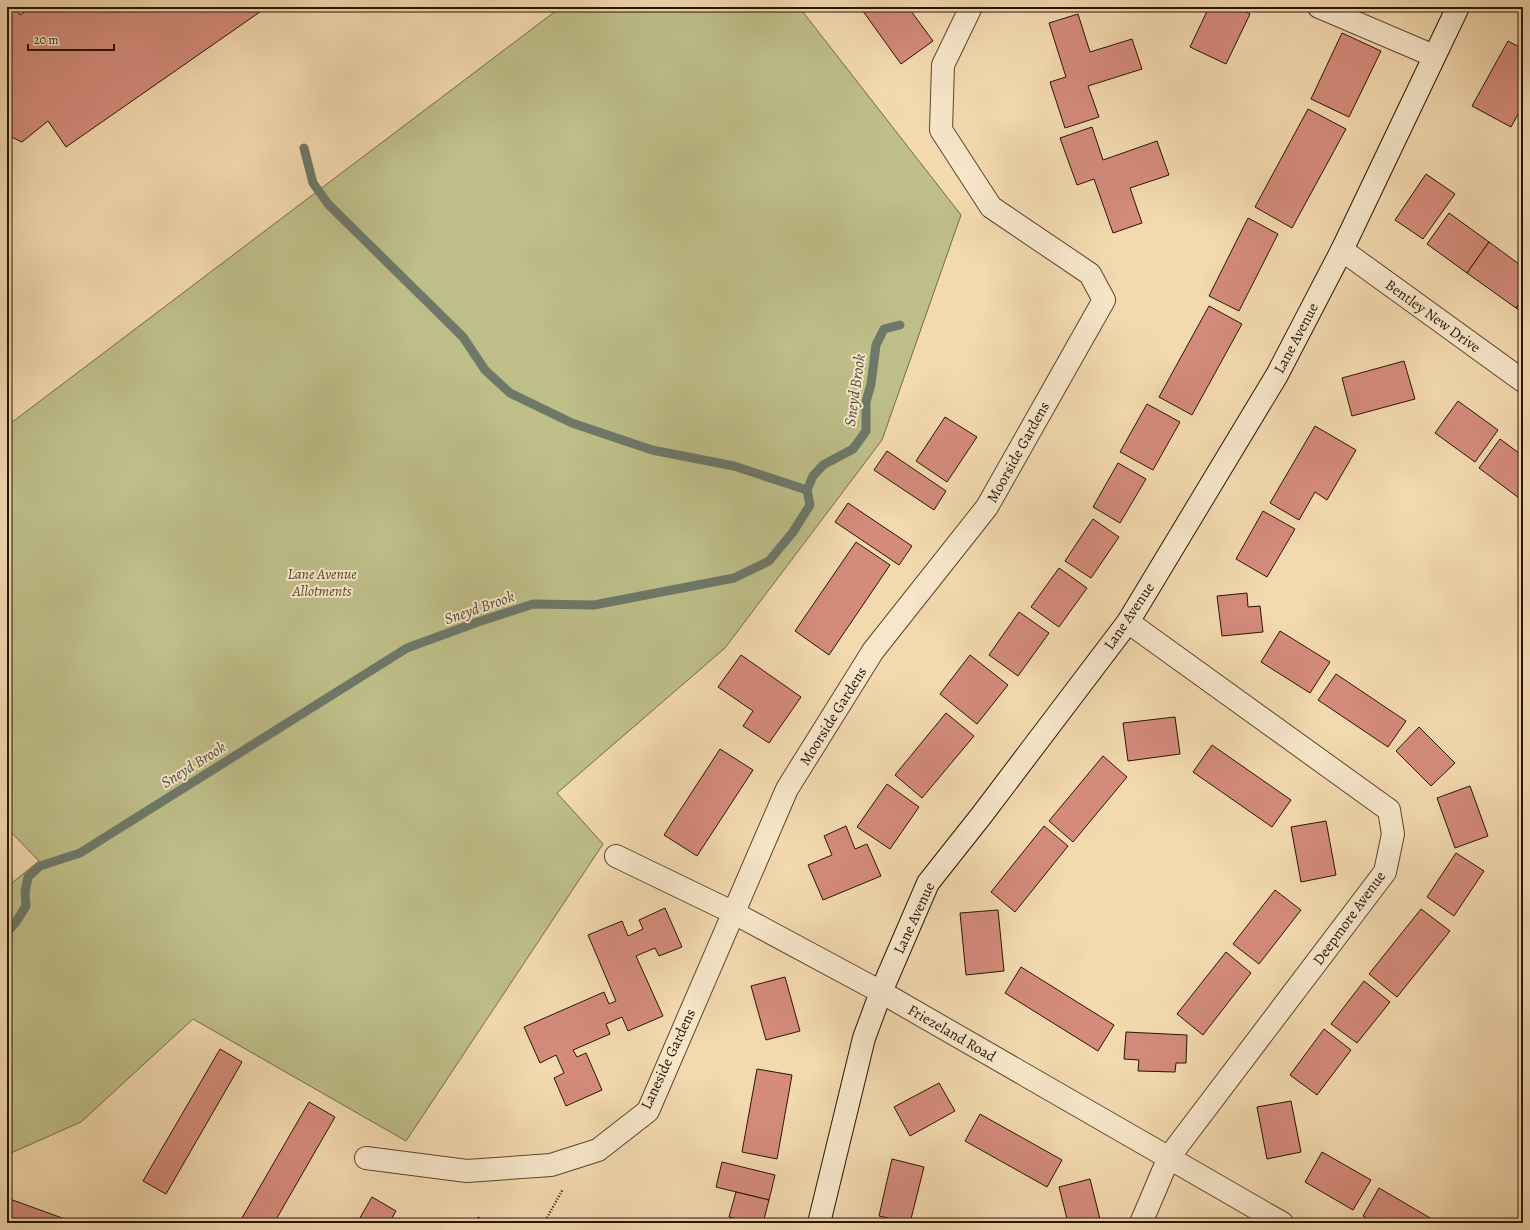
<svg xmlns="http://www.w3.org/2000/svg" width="1530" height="1230" font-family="Alegreya,serif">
<rect width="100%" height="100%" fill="#f3d9ae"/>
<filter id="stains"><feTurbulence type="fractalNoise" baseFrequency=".005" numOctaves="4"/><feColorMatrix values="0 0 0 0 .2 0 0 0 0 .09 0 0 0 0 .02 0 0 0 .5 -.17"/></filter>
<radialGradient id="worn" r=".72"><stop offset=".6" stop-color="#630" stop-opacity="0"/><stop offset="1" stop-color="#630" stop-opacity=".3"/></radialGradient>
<!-- green -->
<path fill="#bebe88" stroke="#736a45" d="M561,7h238l162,208 -79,225 -157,208 -168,145 46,51 -197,297 -213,-122 -112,103 -70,31 -4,-14v-252l32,-26 -32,-33v-402z"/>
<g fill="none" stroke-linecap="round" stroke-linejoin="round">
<!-- stream -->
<g stroke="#6d7869" stroke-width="9">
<path d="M304,148l9,35 15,21 135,133 22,33 25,23 62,30 80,27 82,16 73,24"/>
<path d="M7,932l9,-10 10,-16 -1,-14 3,-15 12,-11 40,-13 327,-205 71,-26 55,-18 61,1 140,-27 35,-17 24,-29 17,-27 -3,-15 6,-14 10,-11 30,-16 13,-18v-29l5,-18 5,-39 8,-16 16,-4"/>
</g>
</g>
<!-- building -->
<g fill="#d48b7c" stroke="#281502">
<path d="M7,7h8l5,8 11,-8h236l-201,140 -18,-26 -26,21 -15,-7z"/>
<path d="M860,7h48l25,34 -32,23z"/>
<path d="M1209,7h28l13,7 -24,50 -36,-17z"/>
<path d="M1078,14l12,38 42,-13 10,30 -54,17 11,31 -34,11 -15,-46 16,-5 -17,-54z"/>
<path d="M1342,33l39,18 -32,66 -38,-18z"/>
<path d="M1508,41l15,8v56l-12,22 -39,-21z"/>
<path d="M1308,109l38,20 -54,99 -37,-21z"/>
<path d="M1092,127l11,33 54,-19 12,34 -39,13 12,35 -29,10 -19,-54 -17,6 -17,-47z"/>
<path d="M1426,174l29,20 -32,45 -28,-19z"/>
<path d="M1449,213l40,29 -22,31 -40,-29z"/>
<path d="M1248,218l30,16 -39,77 -30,-15z"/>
<path d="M1489,242l34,25v31l-7,10 -49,-35z"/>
<path d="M1523,298v15l-7,-5z"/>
<path d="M1209,306l33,18 -50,91 -33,-18z"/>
<path d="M1404,361l11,38 -63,17 -10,-38z"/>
<path d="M1458,401l40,29 -23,32 -40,-29z"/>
<path d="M1147,404l33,18 -27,48 -33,-18z"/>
<path d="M945,417l32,20 -30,45 -31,-21z"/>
<path d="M1315,426l41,24 -29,50 -12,-8 -16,28 -29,-17z"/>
<path d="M1500,439l23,17v37l-4,5 -40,-30z"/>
<path d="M887,451l59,40 -12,19 -60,-40z"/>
<path d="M1118,463l28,16 -26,44 -27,-16z"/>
<path d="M848,503l64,43 -13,19 -64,-43z"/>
<path d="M1263,511l32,18 -28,48 -31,-18z"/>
<path d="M1093,519l26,18 -28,41 -26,-17z"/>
<path d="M856,542l34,23 -61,90 -34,-24z"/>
<path d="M1059,568l28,20 -28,39 -28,-20z"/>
<path d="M1247,593l1,14 12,-1 3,26 -41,4 -5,-40z"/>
<path d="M1019,612l30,21 -31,43 -29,-21z"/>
<path d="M1280,631l50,31 -20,31 -49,-31z"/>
<path d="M741,655l60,42 -32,46 -26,-17 10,-15 -35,-24z"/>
<path d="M970,655l38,30 -31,39 -37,-30z"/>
<path d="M1336,674l70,47 -18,26 -70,-47z"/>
<path d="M946,713l28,23 -52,62 -27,-23z"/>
<path d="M1175,717l5,37 -52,7 -5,-38z"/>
<path d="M1419,727l36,36 -24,23 -35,-35z"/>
<path d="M1212,745l79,55 -19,27 -79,-55z"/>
<path d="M720,749l33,21 -56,86 -33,-21z"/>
<path d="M1103,756l24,21 -54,65 -24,-21z"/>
<path d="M887,784l32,23 -29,42 -33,-22z"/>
<path d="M1470,786l18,50 -33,12 -18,-50z"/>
<path d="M1326,821l10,54 -35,7 -10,-55z"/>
<path d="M846,826l9,23 12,-5 14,32 -58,24 -15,-35 24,-10 -8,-19z"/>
<path d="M1044,826l24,20 -53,66 -24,-20z"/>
<path d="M1456,853l28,18 -30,45 -27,-19z"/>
<path d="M1275,890l26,20 -42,54 -26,-20z"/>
<path d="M665,908l17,39 -23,9 -4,-8 -19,8 27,60 -35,15 -6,-14 -16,7 4,10 -37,16 4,7 9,-4 16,37 -36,16 -12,-28 10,-5 -8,-18 -16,8 -16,-36 80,-35 5,12 7,-3 -28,-66 34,-14 6,15 15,-7 -4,-9z"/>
<path d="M1421,909l29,22 -53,66 -28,-23z"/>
<path d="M998,910l6,61 -38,4 -6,-62z"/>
<path d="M1226,952l25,21 -48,62 -26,-21z"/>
<path d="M1021,967l93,58 -16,26 -93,-58z"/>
<path d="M785,977l15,54 -34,9 -15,-54z"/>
<path d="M1364,981l26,21 -33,41 -26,-19z"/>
<path d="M1324,1029l27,21 -34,45 -27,-20z"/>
<path d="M1126,1032l61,3 -1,28h-10l-1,9 -37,-1 1,-11 -15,-1z"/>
<path d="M220,1049l22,13 -76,132 -23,-13z"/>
<path d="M757,1069l35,6 -15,84 -35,-7z"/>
<path d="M939,1083l16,28 -45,25 -16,-29z"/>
<path d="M1291,1101l10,51 -34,7 -10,-52z"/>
<path d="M309,1102l26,15 -61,106h-35z"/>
<path d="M980,1114l82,46 -15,27 -82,-46z"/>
<path d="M1322,1152l49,28 -18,30 -48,-28z"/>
<path d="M892,1159l32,8 -14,56 -31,-7z"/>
<path d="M722,1162l53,13 -6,25 -53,-13z"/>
<path d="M1090,1179l11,44h-33l-9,-36z"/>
<path d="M1379,1188l58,34 -1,1h-60l-13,-7z"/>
<path d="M736,1192l33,8 -6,23h-10l-24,-6z"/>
<path d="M372,1197l24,14 -7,12h-32z"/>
<path d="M7,1198l69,25h-69z"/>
<path d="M478,1217l11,6h-14z"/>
<path d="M1450,1219l7,4h-9z"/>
</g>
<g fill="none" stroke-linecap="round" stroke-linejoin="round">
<!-- street casing -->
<g stroke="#5b462d" stroke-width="24">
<g id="street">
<path d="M1319,7l115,49"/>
<path d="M1342,250l181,131"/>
<path d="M1128,622l261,188 4,24 -8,38 -216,285 -28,66"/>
<path d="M616,856l118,57 147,79 401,231"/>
<path d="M366,1158l101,13 84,-6 47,-15 50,-39 139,-322 86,-138 114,-144 117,-207 -14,-26 -99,-67 -50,-77 2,-65 28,-58"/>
</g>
</g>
<!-- secondary casing -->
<g stroke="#281502" stroke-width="24">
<path id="secondary" d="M819,1223l45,-185 17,-46 47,-109 53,-67 147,-194 149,-247 65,-125 116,-243"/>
</g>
<!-- path -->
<path stroke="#281502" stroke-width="2.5" stroke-dasharray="1 2" stroke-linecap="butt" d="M544,1223l19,-34"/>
<!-- street -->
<use href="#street" stroke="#f7e6ca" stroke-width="22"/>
<!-- secondary -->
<use href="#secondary" stroke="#f7e6ca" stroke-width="22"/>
</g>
<g text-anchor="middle" stroke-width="4" stroke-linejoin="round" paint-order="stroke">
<!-- street labels -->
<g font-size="15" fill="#281502" stroke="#f7e6ca">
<text transform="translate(1433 316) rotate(36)" y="5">Bentley New Drive</text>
<text transform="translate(1296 338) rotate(-62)" y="5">Lane Avenue</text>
<text transform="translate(1018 452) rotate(-61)" y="5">Moorside Gardens</text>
<text transform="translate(1129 616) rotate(-56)" y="5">Lane Avenue</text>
<text transform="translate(833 716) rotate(-58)" y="5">Moorside Gardens</text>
<text transform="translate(914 918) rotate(-65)" y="5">Lane Avenue</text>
<text transform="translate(1349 918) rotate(-54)" y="5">Deepmore Avenue</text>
<text transform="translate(952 1033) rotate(30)" y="5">Friezeland Road</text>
<text transform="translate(668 1059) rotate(-65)" y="5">Laneside Gardens</text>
</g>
<!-- park labels -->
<g font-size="15" font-style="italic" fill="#55482a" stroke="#f7e6ca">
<text x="322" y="579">Lane Avenue<tspan x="322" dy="17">Allotments</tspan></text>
</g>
<!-- water labels -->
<g font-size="16" font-style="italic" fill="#504f3e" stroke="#f7e6ca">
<text transform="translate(854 390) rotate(-82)" y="6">Sneyd Brook</text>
<text transform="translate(479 607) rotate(-19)" y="6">Sneyd Brook</text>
<text transform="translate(193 764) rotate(-32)" y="6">Sneyd Brook</text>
</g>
</g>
<!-- margin -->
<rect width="1530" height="1230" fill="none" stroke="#f3d9ae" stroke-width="24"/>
<rect x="8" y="8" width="1514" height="1214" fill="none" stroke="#281502" stroke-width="2"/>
<rect x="12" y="12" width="1506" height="1206" fill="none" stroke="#281502"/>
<!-- scale -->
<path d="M28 44v6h86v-6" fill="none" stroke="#281502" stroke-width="2"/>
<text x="34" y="44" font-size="12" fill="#281502" stroke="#f7e6ca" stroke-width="3" paint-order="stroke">20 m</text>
<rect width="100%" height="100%" filter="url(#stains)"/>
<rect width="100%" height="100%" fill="url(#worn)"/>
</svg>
